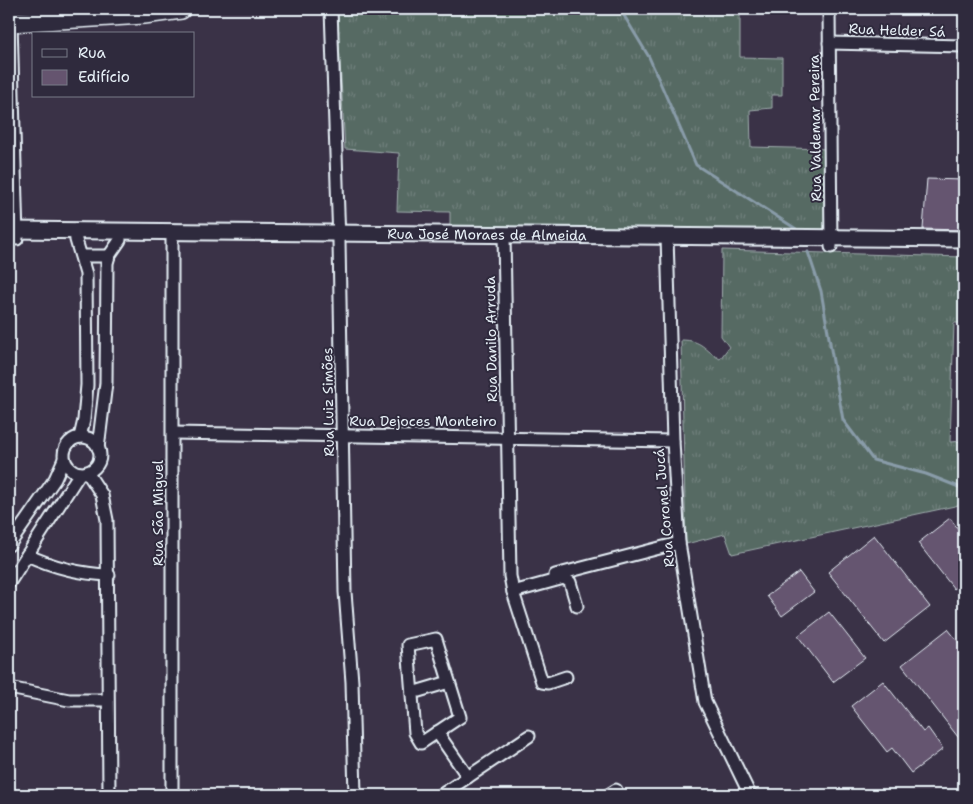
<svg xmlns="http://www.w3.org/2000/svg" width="973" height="804" font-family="'Shantell Sans',sans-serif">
<defs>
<pattern id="grass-tufts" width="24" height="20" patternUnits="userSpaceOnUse" patternTransform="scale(1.25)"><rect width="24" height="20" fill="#576a64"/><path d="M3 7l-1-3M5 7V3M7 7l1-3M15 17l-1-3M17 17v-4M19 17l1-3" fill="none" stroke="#6f807b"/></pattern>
</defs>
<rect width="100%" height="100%" fill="#3a3247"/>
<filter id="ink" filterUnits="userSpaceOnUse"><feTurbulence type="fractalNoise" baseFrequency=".02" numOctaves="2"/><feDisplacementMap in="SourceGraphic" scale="10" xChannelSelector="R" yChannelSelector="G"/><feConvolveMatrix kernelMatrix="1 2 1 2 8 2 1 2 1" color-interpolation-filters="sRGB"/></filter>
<g filter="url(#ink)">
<!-- grass -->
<g fill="url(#grass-tufts)" stroke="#a0aeae">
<path d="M337,9h403v48l42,1v37h-10v13l-22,2 1,37 77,2 2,87 -380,-6v-18l-53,-1 2,-58 -54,-4z"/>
<path d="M722,250l242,7v66h-10l-4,119 14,-1v63l-232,50 -7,-20 -39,10 -5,-204c22,0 23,10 39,19l9,-12 -8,-11z"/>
</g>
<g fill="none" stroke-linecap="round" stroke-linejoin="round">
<!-- stream -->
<g stroke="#899ca9" stroke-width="3">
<path d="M620,9l29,48 47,108 105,67"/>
<path d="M808,252l13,39 22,129 30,40 53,14 38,15"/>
</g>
</g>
<!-- building -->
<g fill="#65546f" stroke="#e8f1f8">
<path d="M927,179l37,1v50l-41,-1z"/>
<path d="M950,518l14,19v44l-10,8 -36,-46z"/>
<path d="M874,535l56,72 -46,36 -56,-71z"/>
<path d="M799,572l15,20 -32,24 -15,-20z"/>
<path d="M829,612l36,46 -32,24 -35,-46z"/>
<path d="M948,629l16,20v74l-4,3 4,6 -6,5 -56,-72z"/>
<path d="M883,681l40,51 5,-4 15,21 -32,24 -19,-25 -5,4 -36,-46z"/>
</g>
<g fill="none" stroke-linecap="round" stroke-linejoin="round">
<!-- minor casing -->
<g stroke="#e8f1f8" stroke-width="15">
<g id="minor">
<path d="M331,9l8,232 6,351 7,90 3,113"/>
<path d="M829,9l2,238"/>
<path d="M11,22l6,217"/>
<path d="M829,43l135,3"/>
<path d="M75,230l1,10 10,34 1,111 -3,35 -4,17"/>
<path d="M172,231v564"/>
<path d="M504,235l6,341 3,16"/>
<path d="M667,236l6,205 6,102 26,159 45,93"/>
<path d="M82,256h27"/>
<path d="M173,433l500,8"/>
<circle cx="82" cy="455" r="18"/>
<path d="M98,448l8,-65 1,-120 2,-7 11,-16"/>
<path d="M87,472l15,23 5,25 2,275"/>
<path d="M9,545l46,-66 9,-20"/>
<path d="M27,555c26,12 53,19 82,20"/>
<path d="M555,575l124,-32"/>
<path d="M9,583l71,-110"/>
<path d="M436,639l24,78 -39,26 -6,-10 -7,-88z"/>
<path d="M566,677l-18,6 -6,-1 -29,-90 51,-14 6,4 7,24"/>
<path d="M9,688l60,12h38"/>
<path d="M412,693l37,-11"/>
<path d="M437,732l31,45"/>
<path d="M441,795l88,-59"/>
<path d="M608,795l8,-5"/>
</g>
</g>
<!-- tertiary casing -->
<g stroke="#e8f1f8" stroke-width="19">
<g id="tertiary">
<path id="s1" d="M9,230l955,9"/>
</g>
</g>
<!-- trunk casing -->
<g stroke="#e8f1f8" stroke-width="22">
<path id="trunk" d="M9,22l135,-8 37,-5"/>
</g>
<!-- minor -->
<use href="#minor" stroke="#2f2a3d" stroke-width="11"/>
<!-- tertiary -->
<use href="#tertiary" stroke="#2f2a3d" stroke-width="15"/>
<!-- trunk -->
<use href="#trunk" stroke="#2f2a3d" stroke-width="19"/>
</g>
</g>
<g text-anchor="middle" stroke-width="4" stroke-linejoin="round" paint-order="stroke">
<!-- street labels -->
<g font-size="14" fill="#e8f1f8" stroke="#2f2a3d">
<text transform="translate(897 30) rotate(2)" y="5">Rua Helder Sá</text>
<text transform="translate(815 128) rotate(-91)" y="5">Rua Valdemar Pereira</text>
<text dy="5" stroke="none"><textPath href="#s1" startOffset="478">Rua José Moraes de Almeida</textPath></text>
<text transform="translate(491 339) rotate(-91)" y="5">Rua Danilo Arruda</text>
<text transform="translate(328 402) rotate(-91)" y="5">Rua Luiz Simões</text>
<text x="423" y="426">Rua Dejoces Monteiro</text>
<text transform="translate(664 508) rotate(-95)" y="5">Rua Coronel Jucá</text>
<text transform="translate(158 513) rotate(-90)" y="5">Rua São Miguel</text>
</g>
</g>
<!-- margin -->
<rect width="973" height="804" fill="none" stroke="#2f2a3d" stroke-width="30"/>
<rect x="15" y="15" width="943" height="774" fill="none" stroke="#e8f1f8" stroke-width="2" filter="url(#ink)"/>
<!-- legend -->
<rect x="32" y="32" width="162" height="65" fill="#2f2a3d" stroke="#797a88"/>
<rect x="42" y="49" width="25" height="8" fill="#2f2a3d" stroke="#797a88"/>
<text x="78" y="58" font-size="15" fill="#e8f1f8">Rua</text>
<rect x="42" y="70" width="25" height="15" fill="#65546f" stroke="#797a88"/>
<text x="78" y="82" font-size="15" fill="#e8f1f8">Edifício</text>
</svg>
